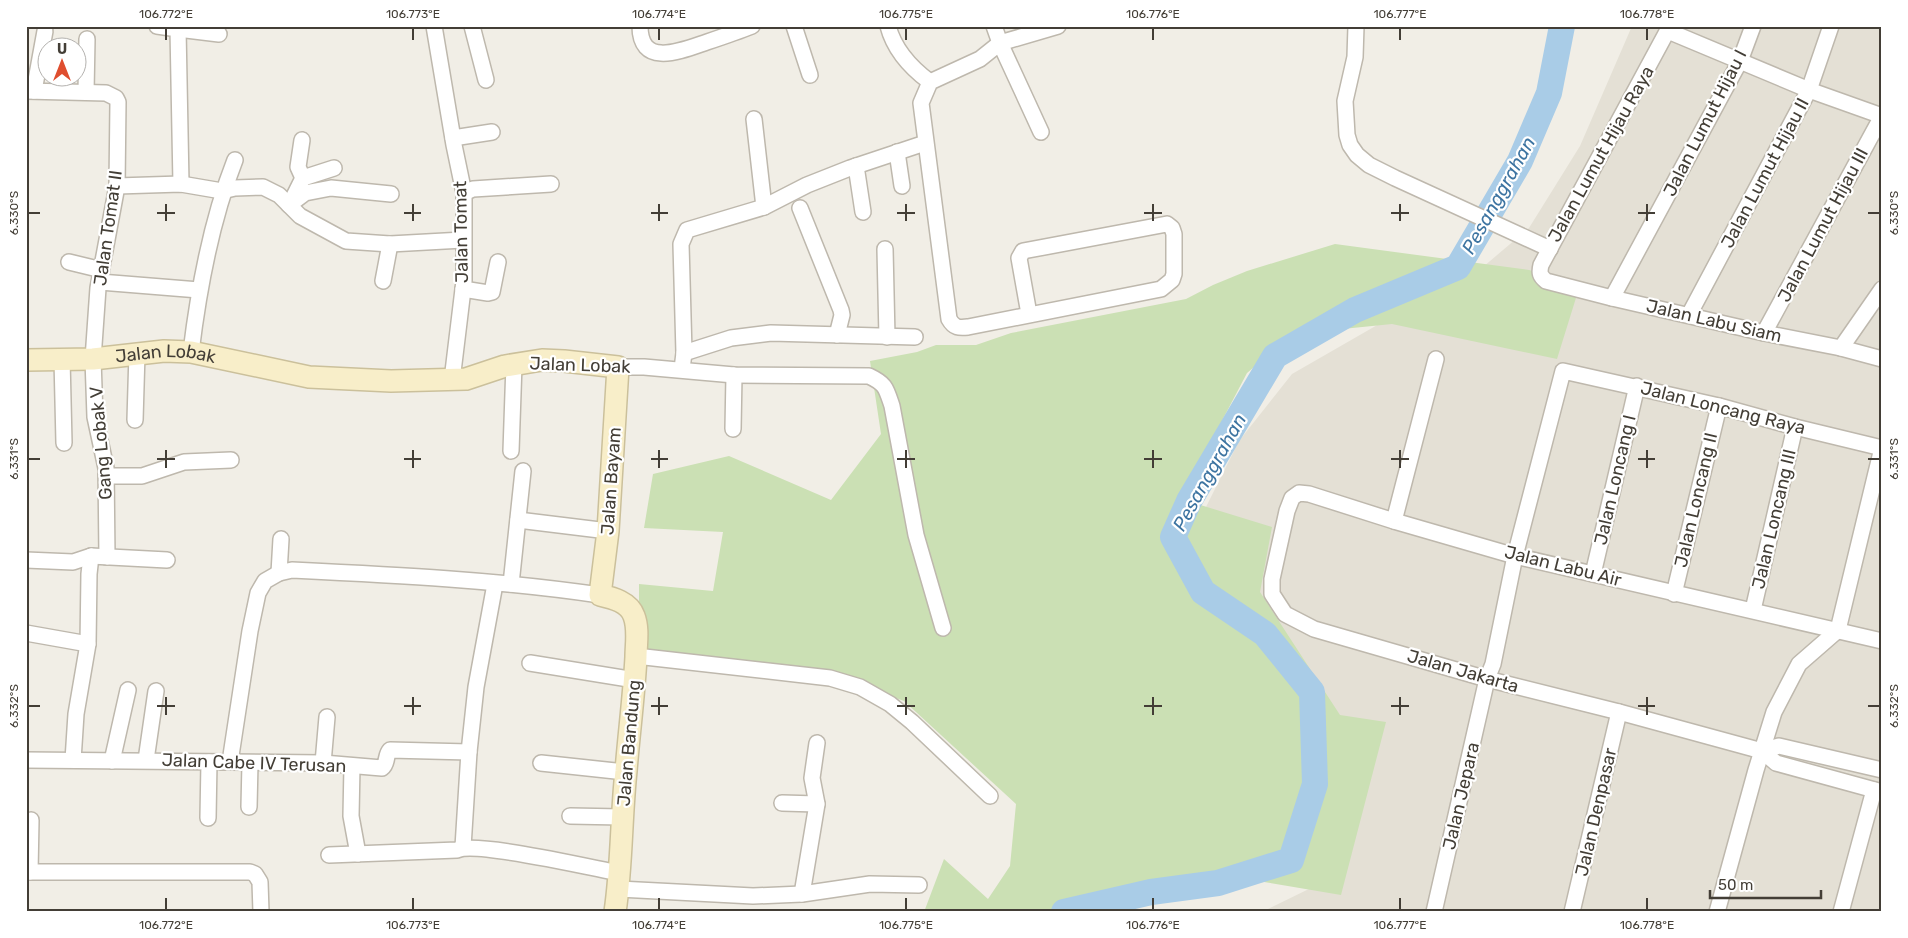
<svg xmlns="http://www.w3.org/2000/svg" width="1908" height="938" font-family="Rubik,sans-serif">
<rect width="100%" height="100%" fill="#f1eee6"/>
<!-- residential -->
<path fill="#e4e0d5" d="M1632,26h250v886h-620l55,-27 -115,-370 37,-74 53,-67 87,-50 78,-35 72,-61 51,-82z"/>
<!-- green -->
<path fill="#cbe0b4" d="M1335,244l194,26 51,15 -23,74 -165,-35 -99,10 -46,39 -66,126 91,28 -12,65 80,123 46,7 -45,173 -77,-13 -118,12 -63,18h-159l20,-53 44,40 22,-33 6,-62 -112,-103 -89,-32 -176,-21v-64l74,7 10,-59 -79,-4 9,-54 76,-18 102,44 50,-66 -11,-73 47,-9 19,-7h40l35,-12 175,-34 27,-14 34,-14z"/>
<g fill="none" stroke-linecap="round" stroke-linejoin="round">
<!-- river -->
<path stroke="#a9cce7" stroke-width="26" d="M1064,912l87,-20 67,-9 73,-23 24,-76 -3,-92 -47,-58 -62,-42 -30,-55 16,-36 86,-145 80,-46 103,-43 62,-106 29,-68 13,-67"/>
<!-- street casing -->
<g stroke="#beb8ad" stroke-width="18">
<g id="street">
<path d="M157,26l21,3 3,155"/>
<path d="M434,26l20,119 10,48v88l-12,99"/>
<path d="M472,26l14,54"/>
<path d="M640,26c0,43 43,24 67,16 15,-5 30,-10 45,-16"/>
<path d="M794,26l16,49"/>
<path d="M888,26c6,23 23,42 42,56"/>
<path d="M994,26l6,17 41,89"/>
<path d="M1356,26l-1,31 -10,44 2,34 3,10 7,10 12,10 26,13 155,71"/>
<path d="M1670,26l-129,239c-2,8 -1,11 5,16l66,17 152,35 77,15 41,11"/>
<path d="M178,29l41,5"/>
<path d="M1668,31l141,59 73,26"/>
<path d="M26,91l80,2 10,5 2,4 -1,84 -19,102 -5,71 2,58 11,51 1,89"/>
<path d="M34,91l11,-60"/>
<path d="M86,92l1,-53"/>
<path d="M754,119l10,88"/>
<path d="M453,138l39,-6"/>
<path d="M302,140l-4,27 5,11"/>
<path d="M897,152l5,34"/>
<path d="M856,166l7,46"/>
<path d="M117,186l64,-2 41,7 13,-3 28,-1 16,8 21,21 46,25 44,3 73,-4"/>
<path d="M464,193l9,-4 78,-5"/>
<path d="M291,202l12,-24 31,-10"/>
<path d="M289,205l16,-12 26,-5 60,6"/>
<path d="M800,208l41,102 1,5 -5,20"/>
<path d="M885,249l2,88"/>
<path d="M69,262l33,8"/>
<path d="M383,281l7,-37"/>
<path d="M100,282l99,8"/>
<path d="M463,289l25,4 4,-1 6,-30"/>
<path d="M1612,298l128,-237 13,-35"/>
<path d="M1029,314l-10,-56 4,-7 144,-27 5,4 2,6v40l-2,6 -11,9 -193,38c-9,1 -14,1 -19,-8l-28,-216 9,-21 50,-23 20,-16 58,-17"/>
<path d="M1689,315l120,-225 22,-64"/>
<path d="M1764,333l118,-217"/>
<path d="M1841,348l41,-59"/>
<path d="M191,352c8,-66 20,-131 44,-192"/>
<path d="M684,353l47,-15 40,-5 144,4"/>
<path d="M62,359l2,84"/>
<path d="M618,367h26l90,8 135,1c17,8 17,12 23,30l24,129 27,93"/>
<path d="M682,369l2,-16 -3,-109 6,-14 77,-23 43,-22 43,-17 75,-25"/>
<path d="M135,420l2,-67"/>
<path d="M733,429l1,-54"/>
<path d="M511,451l3,-87"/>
<path d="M107,476h35l42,-14 47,-2"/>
<path d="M518,520l90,11"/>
<path d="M1394,521l42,-162"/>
<path d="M26,560l47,2 18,-6 76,4"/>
<path d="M279,573l2,-34"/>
<path d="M1593,574l44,-188"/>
<path d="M511,584l12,-113"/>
<path d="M1674,594l45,-188"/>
<path d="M1753,610l42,-183"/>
<path d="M26,633l62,11"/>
<path d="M1882,641l-367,-85 -121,-35 -85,-27 -10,-1 -7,5 -5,13 -15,68v15l13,20 29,15 173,50 132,33 143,39 14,12 106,29"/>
<path d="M636,656l194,22 30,9 30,17 22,18 78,74"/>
<path d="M530,663l105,17"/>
<path d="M1762,751l17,-5 103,24"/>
<path d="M26,760l297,3 59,5c6,-4 3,-13 8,-18l79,2"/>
<path d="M73,760l3,-46 12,-70 1,-70 2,-18"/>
<path d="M146,760l10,-69"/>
<path d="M112,761l16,-71"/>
<path d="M230,762l20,-131 8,-38 7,-12 14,-8 13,-3c103,5 206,10 308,25"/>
<path d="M323,763l4,-46"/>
<path d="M541,763l84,9"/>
<path d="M352,766l-1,50 7,38"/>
<path d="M782,803l35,1 -5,-26 5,-35"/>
<path d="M249,807l1,-44"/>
<path d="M570,816l52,1"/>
<path d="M208,818l1,-56"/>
<path d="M463,847l6,-95 7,-65 19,-103"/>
<path d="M329,855l128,-5c19,-9 135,18 162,23"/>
<path d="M26,872h224l5,2 5,8 1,30"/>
<path d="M30,872l1,-52"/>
<path d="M619,889l134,7 49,-2 68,-10 49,1"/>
<path d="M802,894l15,-90"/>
<path d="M1434,912l53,-233 6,-15 22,-108 48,-185 156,35 76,21 87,21"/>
<path d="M1572,912l47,-200"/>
<path d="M1717,912l39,-142 18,-58 25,-48 39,-34 44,-182"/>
<path d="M1841,912l33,-122"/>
</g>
</g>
<!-- secondary casing -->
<g stroke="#cbc09b" stroke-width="24">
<g id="secondary">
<path id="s1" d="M26,360l67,-1 71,-8 27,1 118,25 82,4 75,-2 39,-13 37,-6 22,1 54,6 -10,164 -8,64c13,3 29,7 34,21 5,13 2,28 2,41 -2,38 -7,76 -10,114 -5,47 -4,94 -11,141"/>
</g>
</g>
<!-- street -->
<use href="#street" stroke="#fff" stroke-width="15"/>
<!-- secondary -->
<use href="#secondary" stroke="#f8eec9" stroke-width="21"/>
</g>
<!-- ticks -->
<path fill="none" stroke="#433e36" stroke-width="2" d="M166,28v12M413,28v12M659,28v12M906,28v12M1153,28v12M1400,28v12M1647,28v12M166,204v17M413,204v17M659,204v17M906,204v17M1153,204v17M1400,204v17M1647,204v17M28,213h12M157,213h18M404,213h17M651,213h17M897,213h18M1144,213h18M1391,213h18M1638,213h17M1868,213h12M166,450v18M413,450v18M659,450v18M906,450v18M1153,450v18M1400,450v18M1647,450v18M28,459h12M157,459h18M404,459h17M651,459h17M897,459h18M1144,459h18M1391,459h18M1638,459h17M1868,459h12M166,697v18M413,697v18M659,697v18M906,697v18M1153,697v18M1400,697v18M1647,697v18M28,706h12M157,706h18M404,706h17M651,706h17M897,706h18M1144,706h18M1391,706h18M1638,706h17M1868,706h12M166,898v12M413,898v12M659,898v12M906,898v12M1153,898v12M1400,898v12M1647,898v12"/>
<g text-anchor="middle" stroke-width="4.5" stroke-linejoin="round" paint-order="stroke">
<!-- street labels -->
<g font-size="18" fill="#433e36" stroke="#fff">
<text transform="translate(1705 123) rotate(-63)" y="6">Jalan Lumut Hijau I</text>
<text transform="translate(1601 154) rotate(-61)" y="6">Jalan Lumut Hijau Raya</text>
<text transform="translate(1765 173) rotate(-62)" y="6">Jalan Lumut Hijau II</text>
<text transform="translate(1823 225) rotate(-62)" y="6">Jalan Lumut Hijau III</text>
<text transform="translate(108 228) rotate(-82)" y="6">Jalan Tomat II</text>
<text transform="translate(461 232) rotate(-91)" y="6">Jalan Tomat</text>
<text transform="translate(1714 321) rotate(13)" y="6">Jalan Labu Siam</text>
<text dy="6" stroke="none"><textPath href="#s1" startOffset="140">Jalan Lobak</textPath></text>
<text transform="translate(580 365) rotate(2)" y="6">Jalan Lobak</text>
<text transform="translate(1723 408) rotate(14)" y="6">Jalan Loncang Raya</text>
<text transform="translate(101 443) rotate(-95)" y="6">Gang Lobak V</text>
<text transform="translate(1615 480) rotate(-77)" y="6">Jalan Loncang I</text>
<text transform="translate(611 481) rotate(-86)" y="6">Jalan Bayam</text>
<text transform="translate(1696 500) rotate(-77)" y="6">Jalan Loncang II</text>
<text transform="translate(1774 519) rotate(-77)" y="6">Jalan Loncang III</text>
<text transform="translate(1563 566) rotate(14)" y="6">Jalan Labu Air</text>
<text transform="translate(1463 671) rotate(16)" y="6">Jalan Jakarta</text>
<text transform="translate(629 743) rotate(-85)" y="6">Jalan Bandung</text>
<text transform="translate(254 763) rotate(2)" y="6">Jalan Cabe IV Terusan</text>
<text transform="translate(1461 796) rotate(-77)" y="6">Jalan Jepara</text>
<text transform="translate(1596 812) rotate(-77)" y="6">Jalan Denpasar</text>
</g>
<!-- water labels -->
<g font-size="19" font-style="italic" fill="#3d74a1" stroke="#fff">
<text transform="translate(1498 195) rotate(-61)" y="7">Pesanggrahan</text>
<text transform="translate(1209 472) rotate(-61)" y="7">Pesanggrahan</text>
</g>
</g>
<!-- border -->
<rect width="1908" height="938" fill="none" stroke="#ffffff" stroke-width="55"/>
<!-- north arrow -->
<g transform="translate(62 62)"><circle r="24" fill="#ffffff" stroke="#b4b2af"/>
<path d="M0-4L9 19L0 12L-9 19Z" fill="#df4e2f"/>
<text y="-8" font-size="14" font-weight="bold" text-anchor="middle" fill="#433e36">U</text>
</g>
<!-- scale -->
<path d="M1710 890v8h111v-8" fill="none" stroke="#433e36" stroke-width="2.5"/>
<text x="1718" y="890" font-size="15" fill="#433e36" stroke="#ffffff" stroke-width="4" paint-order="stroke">50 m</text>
<rect x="28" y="28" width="1852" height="882" fill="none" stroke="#433e36" stroke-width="2"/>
<g font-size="12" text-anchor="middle" fill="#433e36">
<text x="166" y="18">106.772°E</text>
<text x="413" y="18">106.773°E</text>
<text x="659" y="18">106.774°E</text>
<text x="906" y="18">106.775°E</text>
<text x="1153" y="18">106.776°E</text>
<text x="1400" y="18">106.777°E</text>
<text x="1647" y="18">106.778°E</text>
<text transform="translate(14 213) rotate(-90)" y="4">6.330°S</text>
<text transform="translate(1894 213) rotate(-90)" y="4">6.330°S</text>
<text transform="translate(14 459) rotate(-90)" y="4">6.331°S</text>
<text transform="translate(1894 459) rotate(-90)" y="4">6.331°S</text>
<text transform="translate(14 706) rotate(-90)" y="4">6.332°S</text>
<text transform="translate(1894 706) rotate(-90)" y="4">6.332°S</text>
<text x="166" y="929">106.772°E</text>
<text x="413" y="929">106.773°E</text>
<text x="659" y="929">106.774°E</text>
<text x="906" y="929">106.775°E</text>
<text x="1153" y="929">106.776°E</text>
<text x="1400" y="929">106.777°E</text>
<text x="1647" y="929">106.778°E</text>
</g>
</svg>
